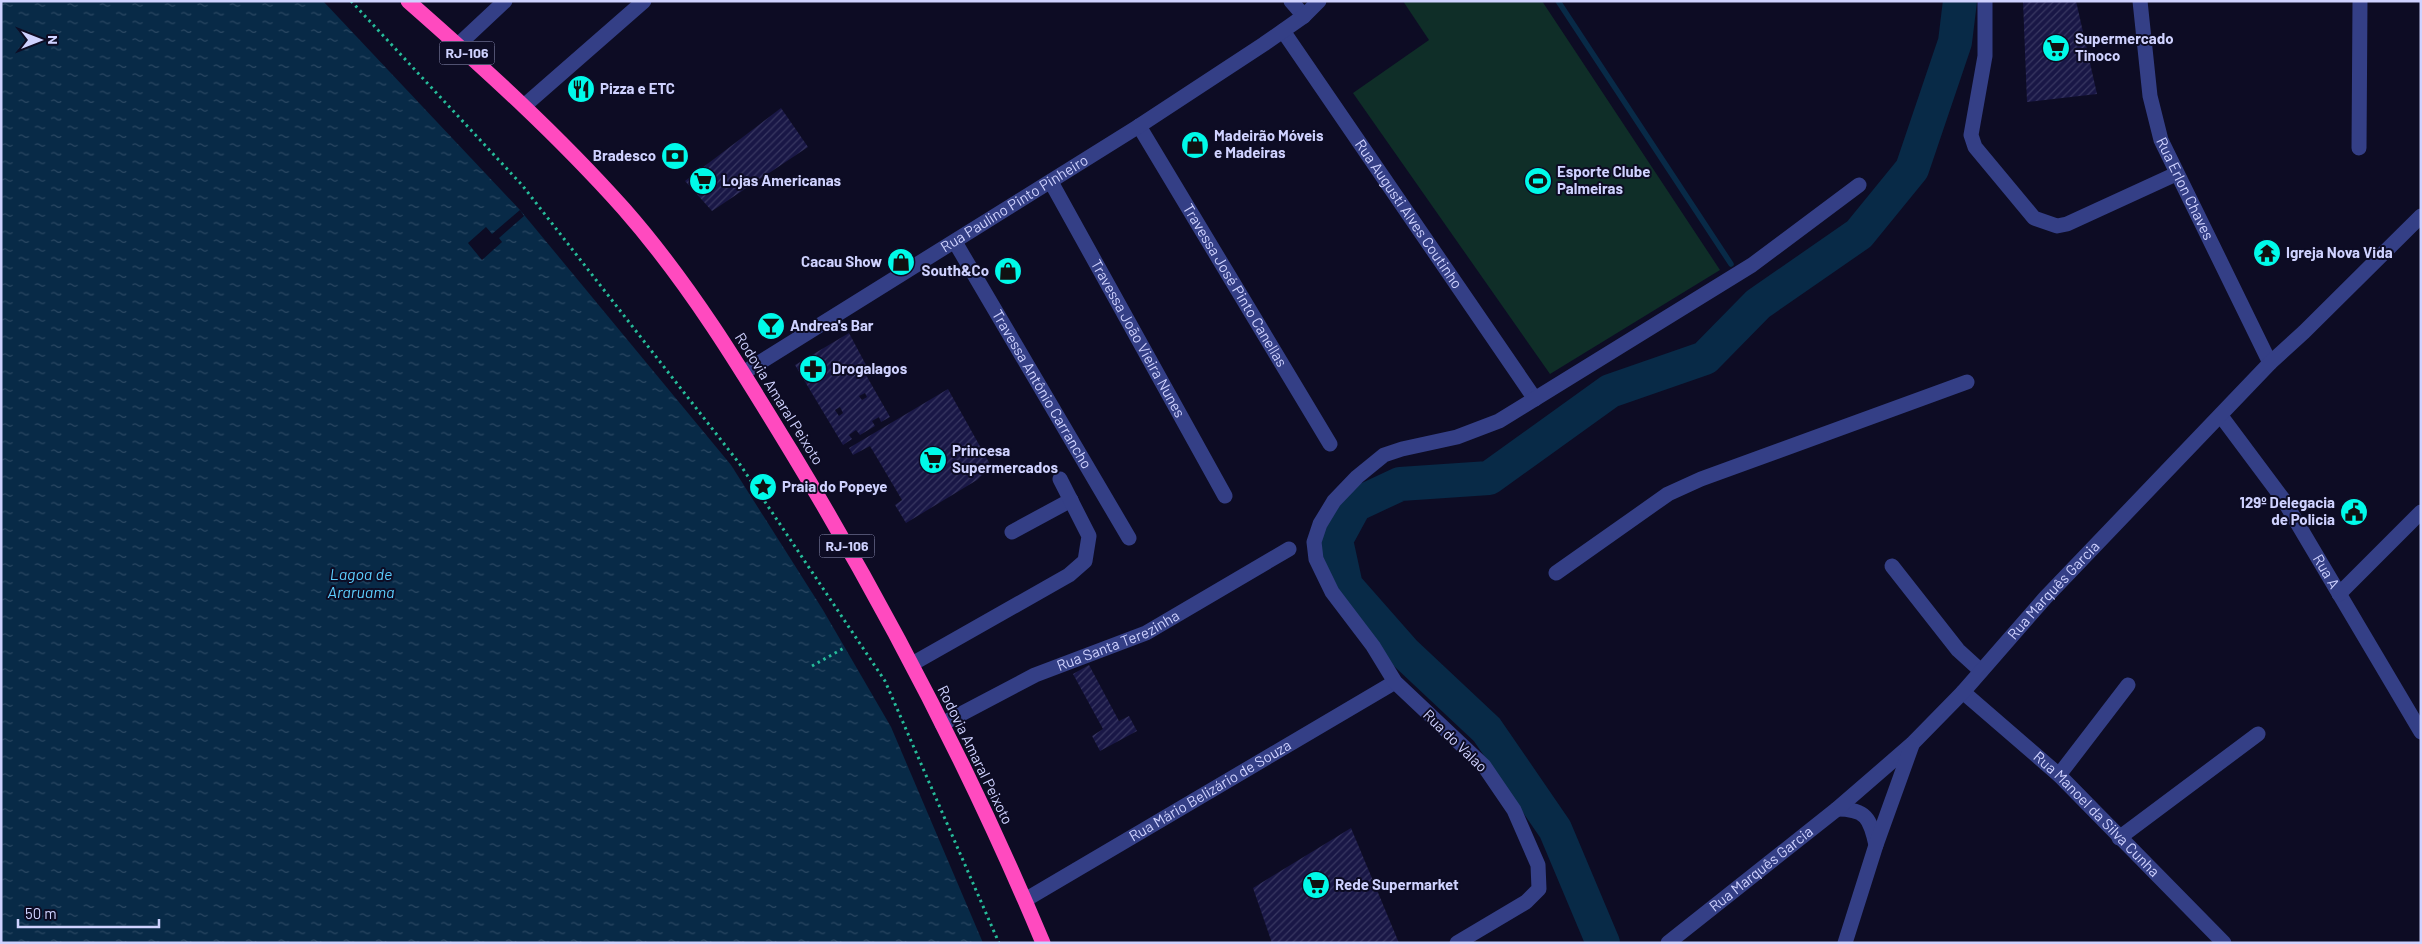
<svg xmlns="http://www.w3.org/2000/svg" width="2422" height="944" font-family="Barlow,sans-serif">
<defs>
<pattern id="water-ripples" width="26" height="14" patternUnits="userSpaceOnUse" patternTransform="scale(1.25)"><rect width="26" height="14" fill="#082a47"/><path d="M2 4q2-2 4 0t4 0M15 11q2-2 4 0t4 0" fill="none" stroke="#2b4863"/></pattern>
<pattern id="building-hatch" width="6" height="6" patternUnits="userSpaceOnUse" patternTransform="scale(1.25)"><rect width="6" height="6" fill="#191746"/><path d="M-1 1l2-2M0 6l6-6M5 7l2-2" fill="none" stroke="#393862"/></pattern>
</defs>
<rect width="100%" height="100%" fill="#0d0c24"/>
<!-- park -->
<path fill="#0f2e28" d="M1403,1h139l178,269 -170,104 -197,-281 76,-53z"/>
<!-- water -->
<path fill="url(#water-ripples)" d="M1,1h322l197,209 211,255 92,145 68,117 92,216h-982z"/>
<!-- pier -->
<path fill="#0d0c24" d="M520,210l4,6 -25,22 3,4 -20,18 -14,-17 18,-16 6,7z"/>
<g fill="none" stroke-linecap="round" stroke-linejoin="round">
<!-- stream -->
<g stroke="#082a47" stroke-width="5.5">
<path d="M1558,1l173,263"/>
<path d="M1749,294l9,10"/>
</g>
<!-- river -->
<path stroke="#082a47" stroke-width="34" d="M1603,943l-48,-114 -68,-99 -82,-77 -59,-67 -10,-46 19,-35 45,-21 89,-6 121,-87 95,-33 53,-54 101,-70 53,-65 43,-127 5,-41"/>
</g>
<!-- building -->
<g fill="url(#building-hatch)" fill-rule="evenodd">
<path d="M2023,1h53l21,93 -70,8z"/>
<path d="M781,108l27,39 -96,64 -27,-30z"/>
<path d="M849,333l17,32 -4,3 28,49 -9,5 -2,-5 -7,4 3,5 -15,9 -4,-5 -7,5 3,4 -9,6 -48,-80zM865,393l2,4 -5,3 -3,-4zM840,407l3,6 -4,3 -4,-6z"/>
<path d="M948,389l43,77 -14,14 -71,43 -11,-18 7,-5 -32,-54 -17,9 -4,-7z"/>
<path d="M1089,665l30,56 10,-5 8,15 -37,20 -8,-15 11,-7 -30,-55z"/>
<path d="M1351,828l48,115h-127l-19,-55z"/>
</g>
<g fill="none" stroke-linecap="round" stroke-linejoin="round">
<!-- path -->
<g stroke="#26bc9a" stroke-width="3" stroke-dasharray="2.5 4" stroke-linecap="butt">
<path d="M351,1l171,184 217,278 146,218 114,262"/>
<path d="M812,666l32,-18"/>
</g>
<!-- minor -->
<g stroke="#343f86" stroke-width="15">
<path d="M1291,1l13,15"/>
<path d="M1985,1v55l-14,79 4,12 59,71 23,8 10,-2 109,-50"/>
<path id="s1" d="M2140,1l10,95 11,44 109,223"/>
<path id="s2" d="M1283,31l252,368"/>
<path d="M458,45l47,-44"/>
<path d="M524,106l120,-105"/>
<path id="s3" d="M1139,126l191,318"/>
<path d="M2359,148l1,-147"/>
<path id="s4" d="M1051,182l174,314"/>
<path id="s5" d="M955,242l174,296"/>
<path id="s6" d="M743,373l396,-247 125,-82 40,-28 15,-15"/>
<path id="s7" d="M2221,416l62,83 138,233"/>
<path d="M1012,532l59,-32"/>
<path d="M1892,566l66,84 23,21"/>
<path d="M1556,573l112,-79 33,-15 266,-97"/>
<path d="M2339,594l82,-82"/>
<path d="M912,664l157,-89 16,-14 4,-25 -29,-57"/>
<path id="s8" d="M1963,692l96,83 165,168"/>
<path id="s9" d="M942,724l93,-49 111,-42 143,-84"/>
<path d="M2059,775l69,-90"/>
<path d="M1837,809c29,0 33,9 39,36"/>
<path d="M2119,838l139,-104"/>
<path id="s10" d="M1025,900l370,-218"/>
<path d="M1457,943l69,-41 13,-13 -1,-24 -24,-55 -30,-44 -89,-84 -22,-36 -41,-54 -16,-33 -2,-17 6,-18 14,-23 23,-24 27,-22 18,-6 55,-12 42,-16 253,-156 107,-80"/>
<path id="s11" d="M1668,943l169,-134 75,-65 51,-52 82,-94 225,-235 34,-31 117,-116"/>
<path d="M1845,943l31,-98 36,-100"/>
</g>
<!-- highway -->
<path stroke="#ff4abf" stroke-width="15" d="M408,1c75,66 149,133 216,208 65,74 116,158 167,242 95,157 181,322 252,492"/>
</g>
<!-- icons -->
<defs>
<g id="supermarket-disc" transform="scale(1.4375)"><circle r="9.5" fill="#00fae9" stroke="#0d0c24"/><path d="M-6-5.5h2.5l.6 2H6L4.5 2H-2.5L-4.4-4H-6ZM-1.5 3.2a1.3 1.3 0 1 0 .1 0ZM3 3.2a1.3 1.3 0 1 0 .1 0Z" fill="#111"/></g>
<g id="restaurant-disc" transform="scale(1.4375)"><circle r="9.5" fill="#00fae9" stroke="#0d0c24"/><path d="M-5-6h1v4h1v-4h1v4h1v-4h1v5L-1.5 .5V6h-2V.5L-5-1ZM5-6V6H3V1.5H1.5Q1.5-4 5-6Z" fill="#111"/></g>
<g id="shop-disc" transform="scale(1.4375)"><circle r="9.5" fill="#00fae9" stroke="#0d0c24"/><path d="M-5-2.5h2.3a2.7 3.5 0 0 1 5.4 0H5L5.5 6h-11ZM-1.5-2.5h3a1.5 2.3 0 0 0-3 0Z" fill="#111"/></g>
<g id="bank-disc" transform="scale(1.4375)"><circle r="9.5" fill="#00fae9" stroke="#0d0c24"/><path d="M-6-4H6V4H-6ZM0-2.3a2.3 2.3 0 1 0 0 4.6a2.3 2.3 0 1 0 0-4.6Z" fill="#111"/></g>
<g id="stadium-disc" transform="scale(1.4375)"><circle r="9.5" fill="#00fae9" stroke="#0d0c24"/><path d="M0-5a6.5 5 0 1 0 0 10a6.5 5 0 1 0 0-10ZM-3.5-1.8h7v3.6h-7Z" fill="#111"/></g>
<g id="temple-disc" transform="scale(1.4375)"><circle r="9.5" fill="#00fae9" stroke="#0d0c24"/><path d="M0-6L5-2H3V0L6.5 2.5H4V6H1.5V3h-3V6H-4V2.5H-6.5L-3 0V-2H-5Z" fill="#111"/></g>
<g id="bar-disc" transform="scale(1.4375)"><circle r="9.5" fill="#00fae9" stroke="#0d0c24"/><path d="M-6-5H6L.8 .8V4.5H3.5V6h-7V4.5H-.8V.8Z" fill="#111"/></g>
<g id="pharmacy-disc" transform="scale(1.4375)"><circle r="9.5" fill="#00fae9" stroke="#0d0c24"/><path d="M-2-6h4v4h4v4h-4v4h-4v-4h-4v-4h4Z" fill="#111"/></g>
<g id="sight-disc" transform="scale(1.4375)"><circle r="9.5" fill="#00fae9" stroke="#0d0c24"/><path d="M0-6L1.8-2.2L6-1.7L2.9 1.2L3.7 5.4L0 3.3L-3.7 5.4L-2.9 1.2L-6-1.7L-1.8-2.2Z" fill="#111"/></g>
<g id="civic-disc" transform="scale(1.4375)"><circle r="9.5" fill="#00fae9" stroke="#0d0c24"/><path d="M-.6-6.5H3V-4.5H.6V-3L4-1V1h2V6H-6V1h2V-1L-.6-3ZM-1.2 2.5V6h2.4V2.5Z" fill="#111"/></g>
</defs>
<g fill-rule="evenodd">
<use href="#supermarket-disc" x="2056" y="48"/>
<use href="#restaurant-disc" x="581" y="89"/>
<use href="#shop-disc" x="1195" y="145"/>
<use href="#bank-disc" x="675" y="156"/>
<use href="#supermarket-disc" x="703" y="181"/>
<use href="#stadium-disc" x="1538" y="181"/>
<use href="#temple-disc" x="2267" y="253"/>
<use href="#shop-disc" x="901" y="262"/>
<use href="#shop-disc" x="1008" y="271"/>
<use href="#bar-disc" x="771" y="326"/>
<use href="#pharmacy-disc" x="813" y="369"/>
<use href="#supermarket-disc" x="933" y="460"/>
<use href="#sight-disc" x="763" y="487"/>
<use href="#civic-disc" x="2354" y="512"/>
<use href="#supermarket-disc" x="1316" y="885"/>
</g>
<g text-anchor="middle" stroke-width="4" stroke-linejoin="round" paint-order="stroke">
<!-- shield labels -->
<g fill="#0d0c24" stroke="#9597bd" stroke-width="1">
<rect x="439.5" y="41.5" width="55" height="23" rx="4"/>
<rect x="819.5" y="534.5" width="55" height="23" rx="4"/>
</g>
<g font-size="14" font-weight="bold" fill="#cfd2ff">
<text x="467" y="58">RJ-106</text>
<text x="847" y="551">RJ-106</text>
</g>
<!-- poi labels -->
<g font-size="15" font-weight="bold" fill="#cfd2ff" stroke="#0d0c24" text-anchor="start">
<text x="2075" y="44">Supermercado<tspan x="2075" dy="17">Tinoco</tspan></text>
<text x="600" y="94">Pizza e ETC</text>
<text x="1214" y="141">Madeirão Móveis<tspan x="1214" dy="17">e Madeiras</tspan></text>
<text x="656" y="161" text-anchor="end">Bradesco</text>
<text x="1557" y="177">Esporte Clube<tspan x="1557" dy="17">Palmeiras</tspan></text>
<text x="722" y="186">Lojas Americanas</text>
<text x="2286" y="258">Igreja Nova Vida</text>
<text x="882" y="267" text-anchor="end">Cacau Show</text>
<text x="989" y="276" text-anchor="end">South&amp;Co</text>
<text x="790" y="331">Andrea's Bar</text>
<text x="832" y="374">Drogalagos</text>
<text x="952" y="456">Princesa<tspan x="952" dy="17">Supermercados</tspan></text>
<text x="782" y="492">Praia do Popeye</text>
<text x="2335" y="508" text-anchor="end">129º Delegacia<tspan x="2335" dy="17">de Policia</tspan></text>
<text x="1335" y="890">Rede Supermarket</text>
</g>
<!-- street labels -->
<g font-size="15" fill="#cfd2ff" stroke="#0d0c24">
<text dy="5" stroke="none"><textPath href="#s1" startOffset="195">Rua Erlon Chaves</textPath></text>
<text dy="5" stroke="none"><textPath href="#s6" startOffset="320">Rua Paulino Pinto Pinheiro</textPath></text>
<text dy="5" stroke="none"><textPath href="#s2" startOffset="222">Rua Augusti Alves Coutinho</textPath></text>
<text dy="5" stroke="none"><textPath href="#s3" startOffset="186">Travessa José Pinto Canellas</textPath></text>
<text dy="5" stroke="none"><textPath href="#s4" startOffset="179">Travessa João Vieira Nunes</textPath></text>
<text dy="5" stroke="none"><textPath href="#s5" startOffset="171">Travessa Antônio Carrancho</textPath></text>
<text transform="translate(779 399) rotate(58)" y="5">Rodovia Amaral Peixoto</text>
<text dy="5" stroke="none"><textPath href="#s7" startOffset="188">Rua A</textPath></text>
<text dy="5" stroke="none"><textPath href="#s11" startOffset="524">Rua Marquês Garcia</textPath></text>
<text dy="5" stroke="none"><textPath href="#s9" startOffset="195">Rua Santa Terezinha</textPath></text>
<text transform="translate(1455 741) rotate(44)" y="5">Rua do Valao</text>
<text transform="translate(975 755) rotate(64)" y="5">Rodovia Amaral Peixoto</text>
<text dy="5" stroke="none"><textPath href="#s10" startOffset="215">Rua Mário Belizário de Souza</textPath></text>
<text dy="5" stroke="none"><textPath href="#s8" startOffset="181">Rua Manoel da Silva Cunha</textPath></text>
<text dy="5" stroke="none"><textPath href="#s11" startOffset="119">Rua Marquês Garcia</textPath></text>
</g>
<!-- water labels -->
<g font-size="16" font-style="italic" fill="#5dcfff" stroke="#0d0c24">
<text x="361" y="580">Lagoa de<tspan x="361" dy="18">Araruama</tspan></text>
</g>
</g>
<!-- border -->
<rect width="2422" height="944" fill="none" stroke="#cfd2ff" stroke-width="5"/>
<!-- north arrow -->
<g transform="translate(40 40) rotate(90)" stroke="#0d0c24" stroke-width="4" paint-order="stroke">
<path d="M0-4L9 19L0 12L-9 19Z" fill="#cfd2ff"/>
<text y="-8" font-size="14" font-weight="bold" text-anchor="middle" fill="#cfd2ff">N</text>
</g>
<!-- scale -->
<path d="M18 919v8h141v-8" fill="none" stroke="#cfd2ff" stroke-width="2.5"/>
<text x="25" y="919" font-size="15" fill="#cfd2ff" stroke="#0d0c24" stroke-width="4" paint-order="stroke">50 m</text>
</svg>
